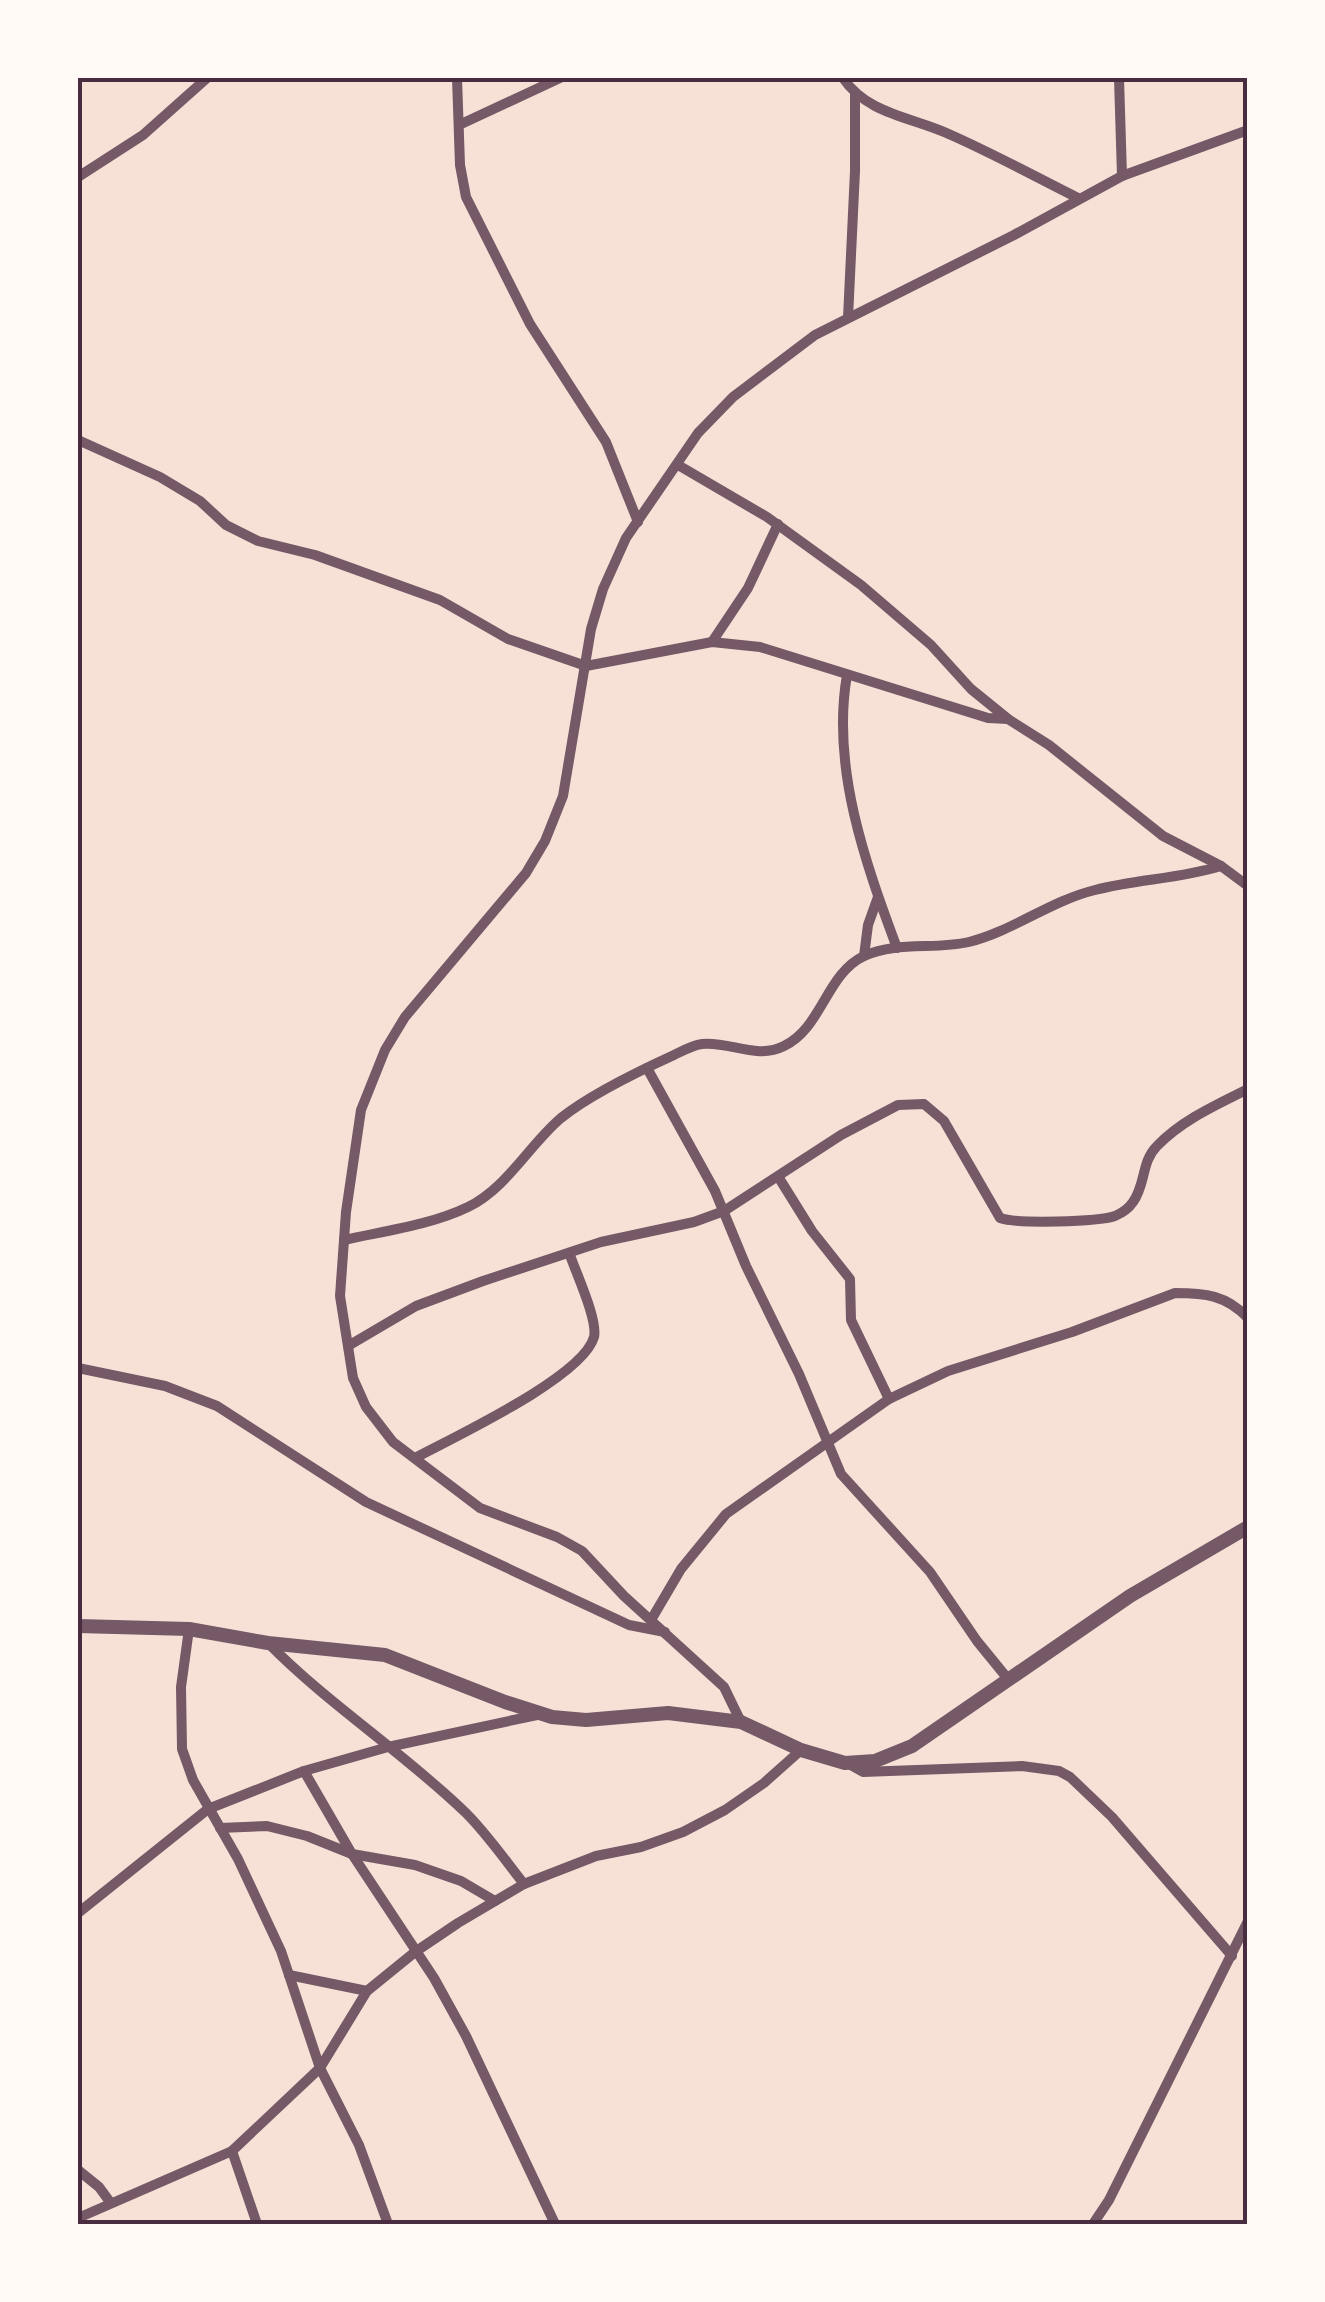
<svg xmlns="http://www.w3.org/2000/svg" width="1325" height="2302" font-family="'Fira Sans',sans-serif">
<rect width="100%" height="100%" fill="#f7e1d7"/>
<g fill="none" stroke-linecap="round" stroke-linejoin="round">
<!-- minor -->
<g stroke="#755966" stroke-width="10">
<path d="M457,78l3,87 6,32 64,127 76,118 32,80"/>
<path d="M843,78c25,37 70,39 108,57 43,19 85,42 127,63"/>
<path d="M1119,78l3,98"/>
<path d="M459,125l101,-47"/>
<path d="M78,177l65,-42 64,-57"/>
<path d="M848,318l7,-147v-76"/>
<path d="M78,440l82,37 40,24 26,24 32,16 57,14 125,45 68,39 78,27 126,-24 48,5 228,71 20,1"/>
<path d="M678,465l89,52 94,68 70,60 40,44 37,30 41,26 114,91 58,30 27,20"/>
<path d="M712,642l36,-54 30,-64"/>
<path d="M847,675c-16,92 18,187 50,273"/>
<path d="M864,956l4,-31 10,-28"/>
<path d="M647,1068l68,123 31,75 53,108 42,100 89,98 47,69 31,38"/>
<path d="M779,1178l33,53 38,48 1,41 38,79"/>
<path d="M344,1240c40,-9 87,-15 124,-33 38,-18 62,-63 93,-89 30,-24 78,-47 113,-63 8,-4 19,-10 28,-11 28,-3 54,16 82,2 38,-18 42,-72 80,-90 33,-15 70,-6 105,-14 44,-11 81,-41 126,-52 42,-11 84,-11 126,-24"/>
<path d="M348,1346l68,-40 67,-25 118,-39 93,-20 30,-11 117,-76 57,-30 26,-1 20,17 56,97c17,6 97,4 115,-2 7,-3 14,-8 18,-14 13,-18 8,-40 24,-56 25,-26 59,-41 91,-57"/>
<path d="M78,1368l87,18 52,20 149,96 263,123 36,7"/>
<path d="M415,1458c39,-21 168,-81 179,-121 4,-17 -18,-64 -24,-82"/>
<path d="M651,1620l30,-51 45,-55 163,-115 59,-28 124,-39 103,-39c30,0 51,2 73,25"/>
<path d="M189,1629l-8,58 1,62 11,31 45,79 43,92 39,117 39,77 29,79"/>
<path d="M268,1643c61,62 135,109 198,170 21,21 39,47 58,71"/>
<path d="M741,1722l-17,-35 -100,-91 -42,-45 -25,-14 -77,-29 -87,-66 -27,-35 -13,-29 -13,-82 6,-84 15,-102 24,-60 20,-33 121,-144 19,-32 18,-45 28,-167 12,-40 23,-51 72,-105 35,-36 82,-62 199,-100 108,-59 126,-46"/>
<path d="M847,1763l16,9 159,-6 37,5 11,6 42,40 120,139"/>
<path d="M304,1771l48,83 82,124 32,58 89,188"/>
<path d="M220,1828l47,-2 40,10 45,18 63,11 46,16 34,20"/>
<path d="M78,1913l130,-104 96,-38 84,-24 149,-32"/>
<path d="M289,1975l78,16"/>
<path d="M232,2151l25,73"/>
<path d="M78,2170l21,17 11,15"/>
<path d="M78,2218l154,-67 88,-83 47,-77 48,-39 43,-29 66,-39 72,-28 45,-9 42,-15 42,-22 39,-27 37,-33"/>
<path d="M1093,2224l16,-24 139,-279"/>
</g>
<!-- tertiary -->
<path stroke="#755966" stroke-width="14" d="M78,1626l111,3 79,14 117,12 120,47 47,15 34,3 82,-7 73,9 60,28 44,13 30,-2 37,-15 218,-150 118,-69"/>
</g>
<!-- border -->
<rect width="1325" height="2302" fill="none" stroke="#fffaf5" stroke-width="160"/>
<rect x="80" y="80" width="1165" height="2142" fill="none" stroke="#4a2c40" stroke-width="4"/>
</svg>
